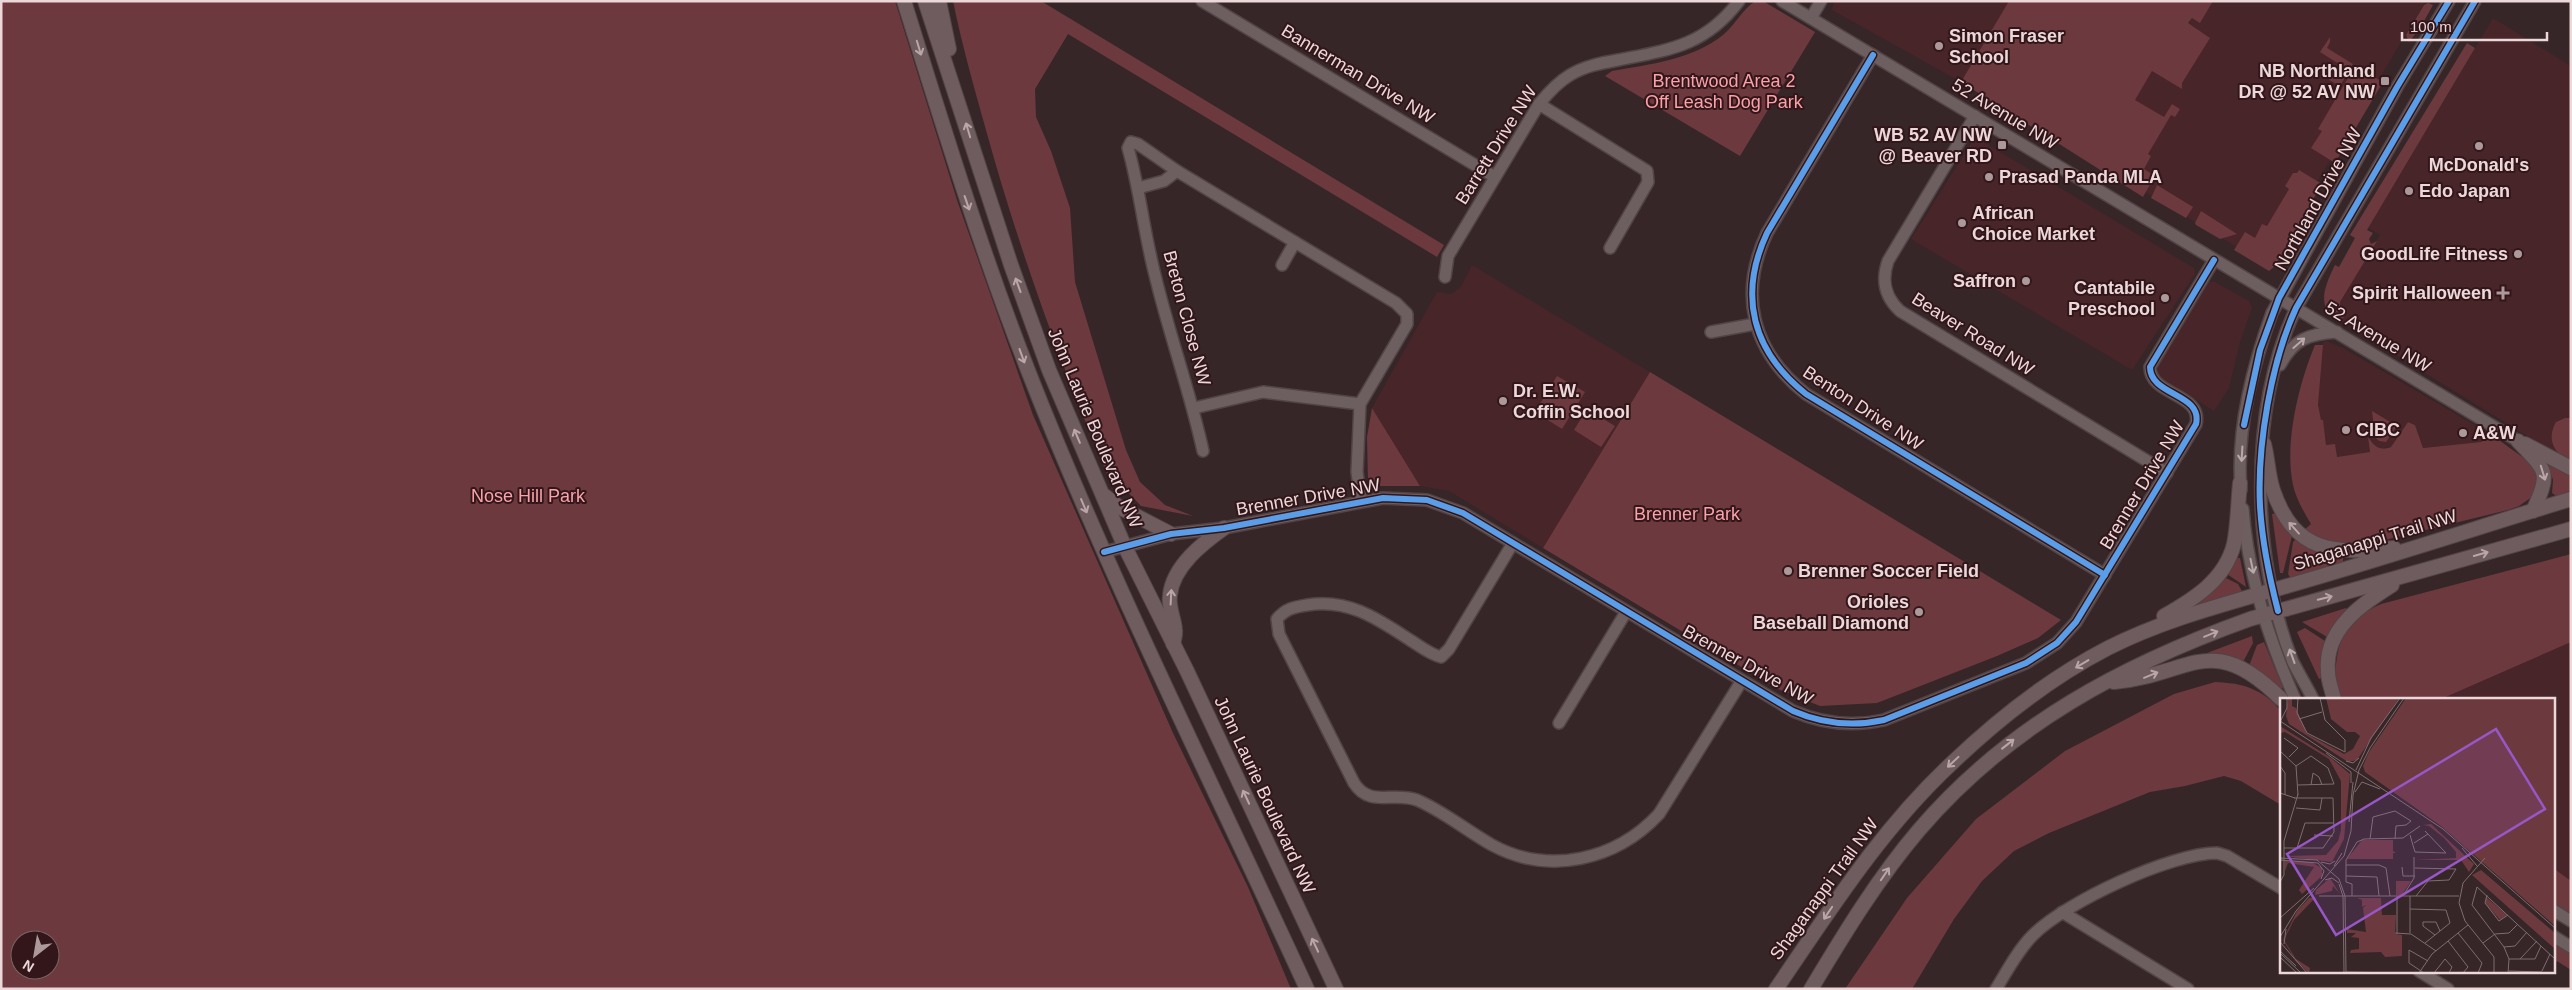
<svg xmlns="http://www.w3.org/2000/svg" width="2572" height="990" font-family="Helvetica,sans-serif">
<rect width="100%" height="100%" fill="#362628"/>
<!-- built -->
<g fill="#472529">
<path d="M1834,1h592l-159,264 -306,-183 -129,-72z"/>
<path d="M2493,18l78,48v356l-10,35 -220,-136 4,-6 -5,-6v-7l40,-67 -12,-7z"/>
<path d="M1973,140h7l214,128 1,6 -63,96 -221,-131z"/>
<path d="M1472,265l178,107 -107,176 -94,-57 -29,-5 -48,-78 65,-116 14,2 10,-7z"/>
<path d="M2208,282h7l34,19 3,7 -12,34 -11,46 -15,23 -51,-32 -6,-7 1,-7z"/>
<path d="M2327,341l16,7 149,87 -11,7 -58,6 -8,-23 -7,-3 -17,25 -12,2 -4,-2 -6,-8 1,13 -33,5 -11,-12 -8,-40 5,-60v-3z"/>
<path d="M2571,634v261l-18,-11v-185h-140z"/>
</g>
<!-- green -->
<g fill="#6c393e" fill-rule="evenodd">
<path d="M1,1h894l62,199 76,215 140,318 75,154 43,102h-1290zM20,940h30v30h-30z"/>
<path d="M953,1h88l403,244 -7,12 -369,-223 -33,55 1,28 15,34 19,57 5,74 51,168 14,32 25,23 28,11 -52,-10 -19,-20 -11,-3c-49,-115 -92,-233 -125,-353 -12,-43 -24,-85 -33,-129z"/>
<path d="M1755,1h8l52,31 -75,124 -135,-80 7,-5c39,-7 79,-11 111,-36 12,-10 19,-25 32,-34z"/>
<path d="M2009,1h204l-13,22 -8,-5 -4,5 22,15 -28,45v6l-30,-18 -17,29 29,17 8,-13 8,5 -5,8 -4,-2 -23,39 3,2 -7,13 11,7 -12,21 -182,-115z"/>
<path d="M2428,3l5,2 -14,25 -5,-2 -2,3 4,2 -7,9 -3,-7 18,-30z"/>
<path d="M2330,37v5l-3,6 26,16 -13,22 -11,-6 10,-16 -19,-12z"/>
<path d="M2467,43l8,5 -108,182 6,3 -4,6 2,5 6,-3 -37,61v7l5,6 -4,6c-27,-11 -16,-36 -6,-56l4,2 16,-29 -5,-3z"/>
<path d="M2355,66l28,16 -48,81 -24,-15 11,-17 -4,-2z"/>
<path d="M2299,170l23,14 -47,82 -6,5 -35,-21 11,-18 10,6 7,-14 5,2 22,-37 -4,-3 8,-13h4z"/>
<path d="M2157,185l36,22 -7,11 -35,-20z"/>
<path d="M2201,211l36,23 -17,5 -24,-14 -1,-2z"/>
<path d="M2315,345h8l-5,60 3,15h2l3,25 9,-1 2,13 33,-5 -2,-15c7,10 11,14 23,10l17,-25 7,3 8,23 58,-6 11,-7 40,29 7,8 -3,22 -17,12 -11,4 -144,35 -29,1 -32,-15 8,-7c-7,-12 -15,-25 -18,-39 -9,-42 6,-102 22,-140z"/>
<path d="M1650,372l411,248 -23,18 -41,18 -120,47 -57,3 -42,-17 -235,-141z"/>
<path d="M1557,376l28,16 -23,37 -27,-17z"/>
<path d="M1372,408l48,78h-47l-5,-5 -1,-44z"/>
<path d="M1587,409l28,17 -14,21 -27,-17z"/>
<path d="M2372,411l25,15 -11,16 -7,-1 -4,-4z"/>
<path d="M2565,418h5l1,4v40c-17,-9 -25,-22 -15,-40z"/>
<path d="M2549,463l22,10v18l-15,5 -4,-3 1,-13 -6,-16z"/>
<path d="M2277,513l15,23 -9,37h-3l-8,-59z"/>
<path d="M2296,539l16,11 31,8v5l-52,16 -3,-5 5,-32z"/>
<path d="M2571,554v88l-130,57h-101c-5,-11 -5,-24 -4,-35 4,-33 14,-46 45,-60z"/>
<path d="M2235,558h5l6,29 -19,-13z"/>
<path d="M2224,577l14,7 5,9 -47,17 -2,-4 22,-18z"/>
<path d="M2346,608l2,4 -21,25 -25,-15z"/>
<path d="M2305,628l20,13 -1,36 -5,2 -22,-47z"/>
<path d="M2252,636l1,7 -10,19 -34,-5 -2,-4z"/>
<path d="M2264,642l19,46 -4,2 -30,-24 8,-21z"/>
<path d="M2215,682c28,1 48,7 66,29v94l-40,-24 -17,-5 -39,10 -35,6 -101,41 -35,18 -32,30 -28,38 -42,70h-67l62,-91 69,-79 89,-68 109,-57z"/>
<path d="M2553,868l18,13v33l-18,-10z"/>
<path d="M2553,942l18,11v17l-14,-9 -4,6z"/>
</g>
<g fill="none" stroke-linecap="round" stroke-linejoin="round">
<!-- minor casing -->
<g stroke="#524446" stroke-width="14">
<g id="minor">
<path d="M1202,1l293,176"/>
<path d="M1782,1l736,440"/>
<path d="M1811,18l10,-17"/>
<path d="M1873,55l-106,178c-29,62 -15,118 39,161l299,181"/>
<path d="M1539,104l108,67 1,11 -38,66"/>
<path d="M1975,116l-87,145c-7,20 -3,36 12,50l267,162"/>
<path d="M1138,188l26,-7 13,-10"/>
<path d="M1282,265l13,-23"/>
<path d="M1445,277l3,-21 6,-10 85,-142c9,-11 19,-22 31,-29 15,-9 31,-12 48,-15 51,-10 87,-14 121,-59"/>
<path d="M1711,332l44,-8"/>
<path d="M2280,365c14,-26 28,-31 57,-33"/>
<path d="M1194,408l69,-16 97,12"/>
<path d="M1203,451c-13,-60 -34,-117 -48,-176 -11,-42 -15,-85 -27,-127l3,-6 7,2 39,27 219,132 11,11v10l-47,80 -3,68 4,29"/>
<path d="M2241,490c-5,-59 11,-122 31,-177l125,-226 52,-86"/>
<path d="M2243,509c5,66 25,129 52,190"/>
<path d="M1513,543l-64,106 -8,8c-12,-3 -21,-11 -31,-17 -32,-21 -62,-42 -103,-35 -12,2 -21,3 -30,14l2,15 75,149c16,25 39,8 63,17 26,11 50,31 75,45 57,31 124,15 167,-31l82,-132"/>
<path d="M1104,552l67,-18 53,-6 159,-30 44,2 36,13 330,198c30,13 59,16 91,9l142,-57 31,-20 19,-21 120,-198c7,-31 -46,-28 -46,-57l64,-107"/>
<path d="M2313,699c-6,-12 -14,-25 -20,-37 -42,-104 -45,-251 3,-354l179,-307"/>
<path d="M1559,723l67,-111"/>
<path d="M2553,910l18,11"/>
<path d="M2062,912l126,77"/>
<path d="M2553,936l18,11"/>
<path d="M2419,971l29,18"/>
<path d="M1996,989c11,-18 22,-39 37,-54 33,-33 138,-82 184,-82l10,3 54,32"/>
</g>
</g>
<!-- major casing -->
<g stroke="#524446" stroke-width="16">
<g id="major">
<path d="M904,1c39,125 77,250 125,372 82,209 184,411 278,616"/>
<path d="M925,1l86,264 38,105 75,175 63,126 149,318"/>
<path d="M939,1l10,48"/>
<path d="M2518,441c29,31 33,30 15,70"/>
<path d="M2264,444c4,15 4,31 9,46 22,65 62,63 121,58"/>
<path d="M2525,444l46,24"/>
<path d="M1105,496l14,11 52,27"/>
<path d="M2164,616c30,-17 61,-36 70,-72 4,-20 4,-42 6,-61"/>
<path d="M1173,644c1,-4 3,-10 2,-15 -1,-11 -7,-22 -5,-34 3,-29 33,-52 54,-67"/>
<path d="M2114,682c77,-7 97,-53 167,17"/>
<path d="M2334,699c-2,-9 -6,-18 -6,-27 -4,-43 33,-67 64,-87"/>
<path d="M1776,989c54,-79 105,-160 176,-226 46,-44 100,-86 156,-115 57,-29 118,-44 179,-62 95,-27 189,-58 284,-87"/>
<path d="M1811,989c33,-55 67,-111 108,-159 90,-105 203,-165 331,-211l321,-90"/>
</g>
</g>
<!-- minor -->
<use href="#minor" stroke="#6d5f60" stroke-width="11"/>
<!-- major -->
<use href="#major" stroke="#6f5c5e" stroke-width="14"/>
<!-- cycleway casing -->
<g stroke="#321619" stroke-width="9">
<g id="cycleway">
<path d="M1873,55l-106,178c-29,62 -15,118 39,161l299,181"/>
<path d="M2244,425l16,-75 19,-52 118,-211 52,-86"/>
<path d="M1104,552l67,-18 53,-6 159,-30 44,2 36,13 330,198c30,13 59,16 91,9l142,-57 31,-20 19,-21 120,-198c7,-31 -46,-28 -46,-57l64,-107"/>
<path d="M2278,611c-9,-35 -16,-70 -18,-105 -3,-60 11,-144 36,-198l179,-307"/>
</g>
</g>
<!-- cycleway -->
<use href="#cycleway" stroke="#5a9eea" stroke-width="6"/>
</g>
<!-- one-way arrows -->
<defs><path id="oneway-shaft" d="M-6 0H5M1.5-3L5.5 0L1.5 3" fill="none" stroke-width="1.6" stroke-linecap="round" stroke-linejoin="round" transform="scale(1.25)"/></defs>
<g stroke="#baa6a8">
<use href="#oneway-shaft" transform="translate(919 48) rotate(73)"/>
<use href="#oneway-shaft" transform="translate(968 130) rotate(-107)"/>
<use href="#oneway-shaft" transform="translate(967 203) rotate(71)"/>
<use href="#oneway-shaft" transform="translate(1018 285) rotate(-110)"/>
<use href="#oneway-shaft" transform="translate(1022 356) rotate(70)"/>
<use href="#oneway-shaft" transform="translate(1077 436) rotate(-113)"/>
<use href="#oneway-shaft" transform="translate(2543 473) rotate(73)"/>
<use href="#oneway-shaft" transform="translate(1084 506) rotate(67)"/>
<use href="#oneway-shaft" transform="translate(2294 528) rotate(-132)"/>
<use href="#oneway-shaft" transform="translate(2481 554) rotate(-16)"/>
<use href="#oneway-shaft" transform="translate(1171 597) rotate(-87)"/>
<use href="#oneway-shaft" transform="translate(2325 598) rotate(-14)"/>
<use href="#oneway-shaft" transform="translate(2211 634) rotate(-22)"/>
<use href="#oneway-shaft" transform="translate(2082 664) rotate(149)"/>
<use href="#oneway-shaft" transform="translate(2151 675) rotate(-22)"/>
<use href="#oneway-shaft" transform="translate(2008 744) rotate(-38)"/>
<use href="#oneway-shaft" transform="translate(1953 762) rotate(137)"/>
<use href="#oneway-shaft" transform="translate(1246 797) rotate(-115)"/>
<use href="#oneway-shaft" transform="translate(1885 874) rotate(-56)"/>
<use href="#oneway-shaft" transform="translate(1828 913) rotate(124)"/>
<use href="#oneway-shaft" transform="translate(1315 945) rotate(-115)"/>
</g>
<g stroke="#b9a8a9">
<use href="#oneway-shaft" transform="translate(2299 343) rotate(-41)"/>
<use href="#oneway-shaft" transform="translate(2242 454) rotate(93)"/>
<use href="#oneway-shaft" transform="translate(2252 566) rotate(78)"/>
<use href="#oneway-shaft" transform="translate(2292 656) rotate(-110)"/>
</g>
<!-- markers -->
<g fill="#ac9a9b" stroke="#321619" stroke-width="2">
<circle cx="1939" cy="46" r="5"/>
<rect x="2380" y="76" width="10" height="10" rx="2.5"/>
<rect x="1997" y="140" width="10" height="10" rx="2.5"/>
<circle cx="2479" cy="146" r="5"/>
<circle cx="1989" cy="177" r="5"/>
<circle cx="2409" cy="191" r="5"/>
<circle cx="1962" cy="223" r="5"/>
<circle cx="2518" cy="254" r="5"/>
<circle cx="2026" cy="281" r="5"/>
<path d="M2500.5 285.5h5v5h5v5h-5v5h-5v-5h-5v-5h5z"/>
<circle cx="2165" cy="298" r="5"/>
<circle cx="1503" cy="401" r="5"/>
<circle cx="2346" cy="430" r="5"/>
<circle cx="2463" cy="433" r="5"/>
<circle cx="1788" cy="571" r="5"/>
<circle cx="1919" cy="612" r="5"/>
</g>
<g text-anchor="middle" stroke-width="4" stroke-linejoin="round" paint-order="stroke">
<!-- poi labels -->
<g font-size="18" font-weight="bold" fill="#ecd8d9" stroke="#321619" text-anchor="start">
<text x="1949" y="42">Simon Fraser<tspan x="1949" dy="21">School</tspan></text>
<text x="2375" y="77" text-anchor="end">NB Northland<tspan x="2375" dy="21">DR @ 52 AV NW</tspan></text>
<text x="1992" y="141" text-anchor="end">WB 52 AV NW<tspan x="1992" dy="21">@ Beaver RD</tspan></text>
<text x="2479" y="171" text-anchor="middle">McDonald's</text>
<text x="1999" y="183">Prasad Panda MLA</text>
<text x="2419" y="197">Edo Japan</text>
<text x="1972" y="219">African<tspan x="1972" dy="21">Choice Market</tspan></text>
<text x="2508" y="260" text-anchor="end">GoodLife Fitness</text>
<text x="2016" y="287" text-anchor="end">Saffron</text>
<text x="2155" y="294" text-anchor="end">Cantabile<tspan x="2155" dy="21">Preschool</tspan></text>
<text x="2492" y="299" text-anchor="end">Spirit Halloween</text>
<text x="1513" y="397">Dr. E.W.<tspan x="1513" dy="21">Coffin School</tspan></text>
<text x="2356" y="436">CIBC</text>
<text x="2473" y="439">A&amp;W</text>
<text x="1798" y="577">Brenner Soccer Field</text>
<text x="1909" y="608" text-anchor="end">Orioles<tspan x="1909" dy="21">Baseball Diamond</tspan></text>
</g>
<!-- street labels -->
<g font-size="18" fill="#ecd8d9" stroke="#321619">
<text transform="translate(1358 74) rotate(31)" y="6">Bannerman Drive NW</text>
<text transform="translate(2005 114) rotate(31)" y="6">52 Avenue NW</text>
<text transform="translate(1496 145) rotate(-58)" y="6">Barrett Drive NW</text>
<text transform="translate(2318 199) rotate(-61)" y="6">Northland Drive NW</text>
<text transform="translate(1187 318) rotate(75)" y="6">Breton Close NW</text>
<text transform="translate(1973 334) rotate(32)" y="6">Beaver Road NW</text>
<text transform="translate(2378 337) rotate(31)" y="6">52 Avenue NW</text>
<text transform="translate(1863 408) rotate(33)" y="6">Benton Drive NW</text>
<text transform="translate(1095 428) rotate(67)" y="6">John Laurie Boulevard NW</text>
<text transform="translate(2142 485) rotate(-59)" y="6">Brenner Drive NW</text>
<text transform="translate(1308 497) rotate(-10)" y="6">Brenner Drive NW</text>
<text transform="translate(2375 540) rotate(-17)" y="6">Shaganappi Trail NW</text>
<text transform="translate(1748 665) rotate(29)" y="6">Brenner Drive NW</text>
<text transform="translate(1265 795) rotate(65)" y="6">John Laurie Boulevard NW</text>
<text transform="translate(1824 889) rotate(-54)" y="6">Shaganappi Trail NW</text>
</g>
<!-- park labels -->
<g font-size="18" fill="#faa2aa" stroke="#321619">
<text x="1724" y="87">Brentwood Area 2<tspan x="1724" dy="21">Off Leash Dog Park</tspan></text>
<text x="528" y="502">Nose Hill Park</text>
<text x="1687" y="520">Brenner Park</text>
</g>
</g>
<!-- overview -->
<g transform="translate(2280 698)">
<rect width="275" height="275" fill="#362628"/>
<path d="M12,0v8l4,2 11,26 37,20 9,-5 7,-13 -5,-4h-8l-16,-13 -5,-21h73l-42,62 -9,2 -59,-38 -3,-8 2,-17zM126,0h149v228l-114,-100 -76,-54 -2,-6 6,-14zM0,28l51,32 19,16 -6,65 -12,23 -47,-6 41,-1 12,-14 3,-11v-49l-12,-22 -44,-27 -5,1zM151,126l43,40 -5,8 -8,-12h-46l41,-2v-6l-12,-14 -15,-12 -6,-1zM82,142h31v11l3,2h-3v6h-46zM5,163l26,1 11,6v8l-20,18 -3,-4 15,-23 -26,-4 -3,8zM201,172l74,63v16l-83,-74zM50,180l10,16 -7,-8 -1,5 -17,4 1,-5zM116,183h15l-9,14h-6zM36,199l-22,23 -10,20 12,19 14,9 -1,5 -13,-12 -13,-21 14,-29 12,-13zM206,199l21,18 -7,5 -14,-16zM77,200h24l1,17h14l-1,19 7,1v21l-17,1 -4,-5 -31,1 1,-3 8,-1v-11l-8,-1 5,-4h-9v-4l19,3 -3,-24 3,-3 -4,2v-7z" fill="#6c393e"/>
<path fill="none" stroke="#7f6d6f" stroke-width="1" d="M18,0l-1,15 10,20 38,19v-12l-20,-20 -5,-22M19,21l23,-7M0,23l163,108 112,99M0,24l7,-14v-10M4,40l14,10 -9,9M0,53l16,15 2,29M46,55l25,19v11M66,63l7,2 6,-5M0,68l5,7v22M16,68l15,-10 17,12 6,16 -36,1M76,72l15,-32 29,-40M31,87l2,-12 6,4 3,8M75,94l7,-10 18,7M0,95l15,5M16,110l24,2 2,-12M69,124l4,-40M34,137l19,1M130,137l5,17 31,1 -21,-22M90,141l3,-22 22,-6 16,10 -5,4 -10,1 -1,13M134,145l14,-9M4,150h39l11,-16 -1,-34h-39M17,150l8,-25h29M182,150l15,18M0,160l37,2 22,19 6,17 1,77M205,160l-22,25 -4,20 6,18 29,36v16M0,162l38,3M41,164l9,2 5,-3M38,165l6,8 -3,8M66,167h33l7,3 4,28M54,168l8,-13M122,169l1,9h12M135,170l41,1 -7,11 -21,1 -12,15M66,178l31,1 2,19M45,182l7,-2 7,5M0,184l4,-7v-34l14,-47M59,186l4,12 1,77M207,197l-2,8 14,18 9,-6M39,198h140M72,198v-12l-6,-2v-22l11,-18 7,-3 39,-1 17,-12M123,198l11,-18v-21M130,198v37M130,211l36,1 4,13 -25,20M0,220l34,-30M115,235l16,1 25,17M178,235l24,30 -4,10M117,236v-38M155,237l-12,-9v-4h13l4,9M0,239l16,-26 48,-55 7,-25 2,-36 6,-25 11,-22 34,-50M168,243l20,26 -5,6M0,244l27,31M203,245l12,-9 14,-1 9,-9M4,246l2,-15M224,249l11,-1 12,-14M0,253l16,15M0,255l21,20M0,259l17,16M229,261h26l6,-13M240,261l17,-18M229,273l33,1M262,273l8,-17M66,274l54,1M139,275l13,-19 36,-29M144,275l-15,-10v-13l19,11M154,275l11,-14 7,8 -3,6M228,275l1,-14 -5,-12 -32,-42 5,-18 78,72"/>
<path fill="#9757c6" fill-opacity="0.15" stroke="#9757c6" stroke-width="2.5" d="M216,31l49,80 -209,126 -49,-81z"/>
<rect width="275" height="275" fill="none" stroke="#ecd8d9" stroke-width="2.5"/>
</g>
<!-- border -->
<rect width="2572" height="990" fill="none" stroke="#ecd8d9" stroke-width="5"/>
<!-- north arrow -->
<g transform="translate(35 955) rotate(211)"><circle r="24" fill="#321619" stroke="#7c6466"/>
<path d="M0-4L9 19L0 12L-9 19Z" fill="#ac9a9b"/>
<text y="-8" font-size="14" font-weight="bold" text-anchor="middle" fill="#ecd8d9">N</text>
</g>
<!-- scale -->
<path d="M2402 32v8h145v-8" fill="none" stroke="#ecd8d9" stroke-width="2.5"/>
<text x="2410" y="32" font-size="15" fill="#ecd8d9" stroke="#321619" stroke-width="4" paint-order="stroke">100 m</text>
</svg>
